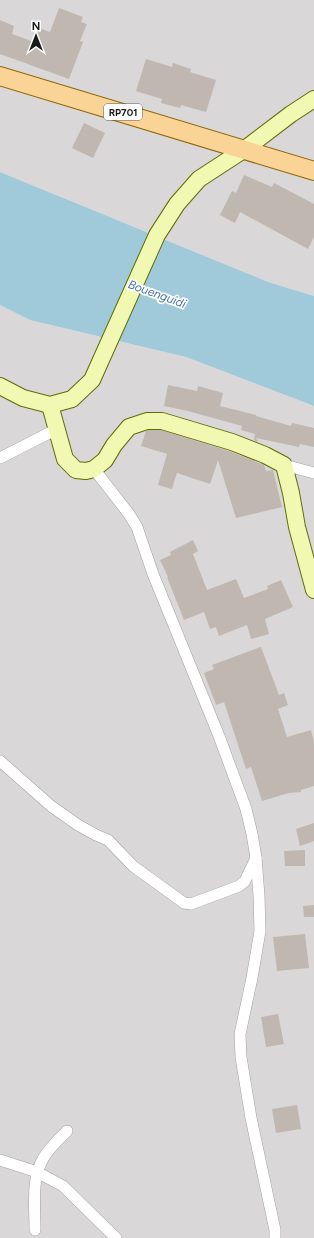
<svg xmlns="http://www.w3.org/2000/svg" width="314" height="1238" font-family="Figtree,sans-serif">
<rect width="100%" height="100%" fill="#ece9e0"/>
<!-- residential -->
<g fill="#d9d7d7">
<path d="M0,0h314v296l-46,-14 -268,-110z"/>
<path d="M0,305l30,15 156,37 128,49v832h-314z"/>
</g>
<!-- water -->
<path fill="#a0cada" d="M0,172l268,110 46,14v110l-128,-49 -156,-37 -30,-15z"/>
<!-- building -->
<g fill="#c0b8b0">
<path d="M59,8l24,9 -2,5 6,2 -7,17 3,1 -14,37 -69,-25v-34l14,6 -2,8 22,8 5,-14 11,4z"/>
<path d="M146,59l26,8 1,-4 18,6 -1,3 26,8 -10,32 -25,-7 -1,3 -19,-5 1,-4 -26,-8z"/>
<path d="M84,123l21,10 -12,25 -21,-10z"/>
<path d="M244,175l28,12 2,-4 40,21v33l-6,12 -68,-37 -5,11 -15,-8 12,-24 4,2z"/>
<path d="M168,385l29,6 1,-5 25,7 -3,13 36,9v1l35,10 1,-3 22,5v19l-14,-3 -1,3 -43,-9 2,4 -4,-2 1,-6 -14,-4 1,-4 -54,-15 -24,-5z"/>
<path d="M149,430h12l68,21 35,14 2,6 7,-1 9,37 -46,11 -18,-58 -8,24 -33,-11 -5,16 -14,-4 9,-31 -26,-8 5,-15z"/>
<path d="M193,540l5,11 -5,3 14,36 29,-11 8,19 24,-9 -1,-3 14,-6 12,27 -28,12 4,15 -18,5 -4,-14 -28,11 -3,-9 -6,2 -6,-17 -20,8 -17,-43h1l-8,-17 11,-5 -1,-3z"/>
<path d="M261,647l18,48 5,-2 4,12 -10,4 9,28 24,-7 3,12v44l-13,4v2l-12,1 -27,8 -11,-34 -5,2 -22,-67 -8,3 -12,-32 10,-4 -2,-4z"/>
<path d="M314,823v18l-14,5 -4,-17z"/>
<path d="M305,850v16h-20l-1,-15z"/>
<path d="M314,905v12h-10l-1,-11z"/>
<path d="M305,934l4,34 -32,3 -4,-34z"/>
<path d="M278,1014l6,30 -18,3 -5,-30z"/>
<path d="M297,1105l4,24 -25,4 -4,-24z"/>
</g>
<g fill="none" stroke-linecap="round" stroke-linejoin="round">
<!-- street casing -->
<g stroke="#a1a1a1" stroke-width="12">
<g id="street">
<path d="M0,458l57,-29"/>
<path d="M284,465l30,8"/>
<path d="M94,469l35,45 8,13 16,47 66,162 27,73 6,25 4,24 3,38 1,35 -8,47 -12,56 1,23 10,61 24,112v8"/>
<path d="M0,761l51,45 27,19 18,10 12,5 25,26 51,37 7,1 48,-18 6,-5 11,-23"/>
<path d="M0,1160l37,12 26,14 53,52"/>
<path d="M35,1230c0,-23 -4,-53 9,-73 6,-10 15,-18 23,-26"/>
</g>
</g>
<!-- secondary casing -->
<g stroke="#5d6d06" stroke-width="18">
<g id="secondary">
<path d="M0,386l23,12 27,7 22,-6 20,-19 65,-145 20,-31 22,-25 46,-30 46,-35 23,-15"/>
<path d="M50,405l15,54 11,11 10,1 8,-2 11,-9 9,-15 15,-18 18,-6h15l70,21 33,13 19,10 7,28 6,34 17,63"/>
</g>
</g>
<!-- primary casing -->
<g stroke="#8e6703" stroke-width="20">
<path id="primary" d="M0,76l314,95"/>
</g>
<!-- street -->
<use href="#street" stroke="#fff" stroke-width="11"/>
<!-- secondary -->
<use href="#secondary" stroke="#f1f8b2" stroke-width="16"/>
<!-- primary -->
<use href="#primary" stroke="#fad497" stroke-width="18"/>
</g>
<g text-anchor="middle" stroke-width="3.5" stroke-linejoin="round" paint-order="stroke">
<!-- shield labels -->
<rect fill="#fff" stroke="#5f5f5f" stroke-width="1" x="104" y="104" width="38" height="16" rx="3"/>
<g font-size="10" font-weight="bold" fill="#1a1a1a">
<text x="123" y="116">RP701</text>
</g>
<!-- water labels -->
<g font-size="12" font-style="italic" fill="#4a74a7" stroke="#fff">
<text transform="translate(157 294) rotate(20)" y="4">Bouenguidi</text>
</g>
</g>
<!-- north arrow -->
<g transform="translate(36 36)" stroke="#ffffff" stroke-width="3" paint-order="stroke">
<path d="M0-3L7 15L0 10L-7 15Z" fill="#1a1a1a"/>
<text y="-6" font-size="11" font-weight="bold" text-anchor="middle" fill="#1a1a1a">N</text>
</g>
</svg>
